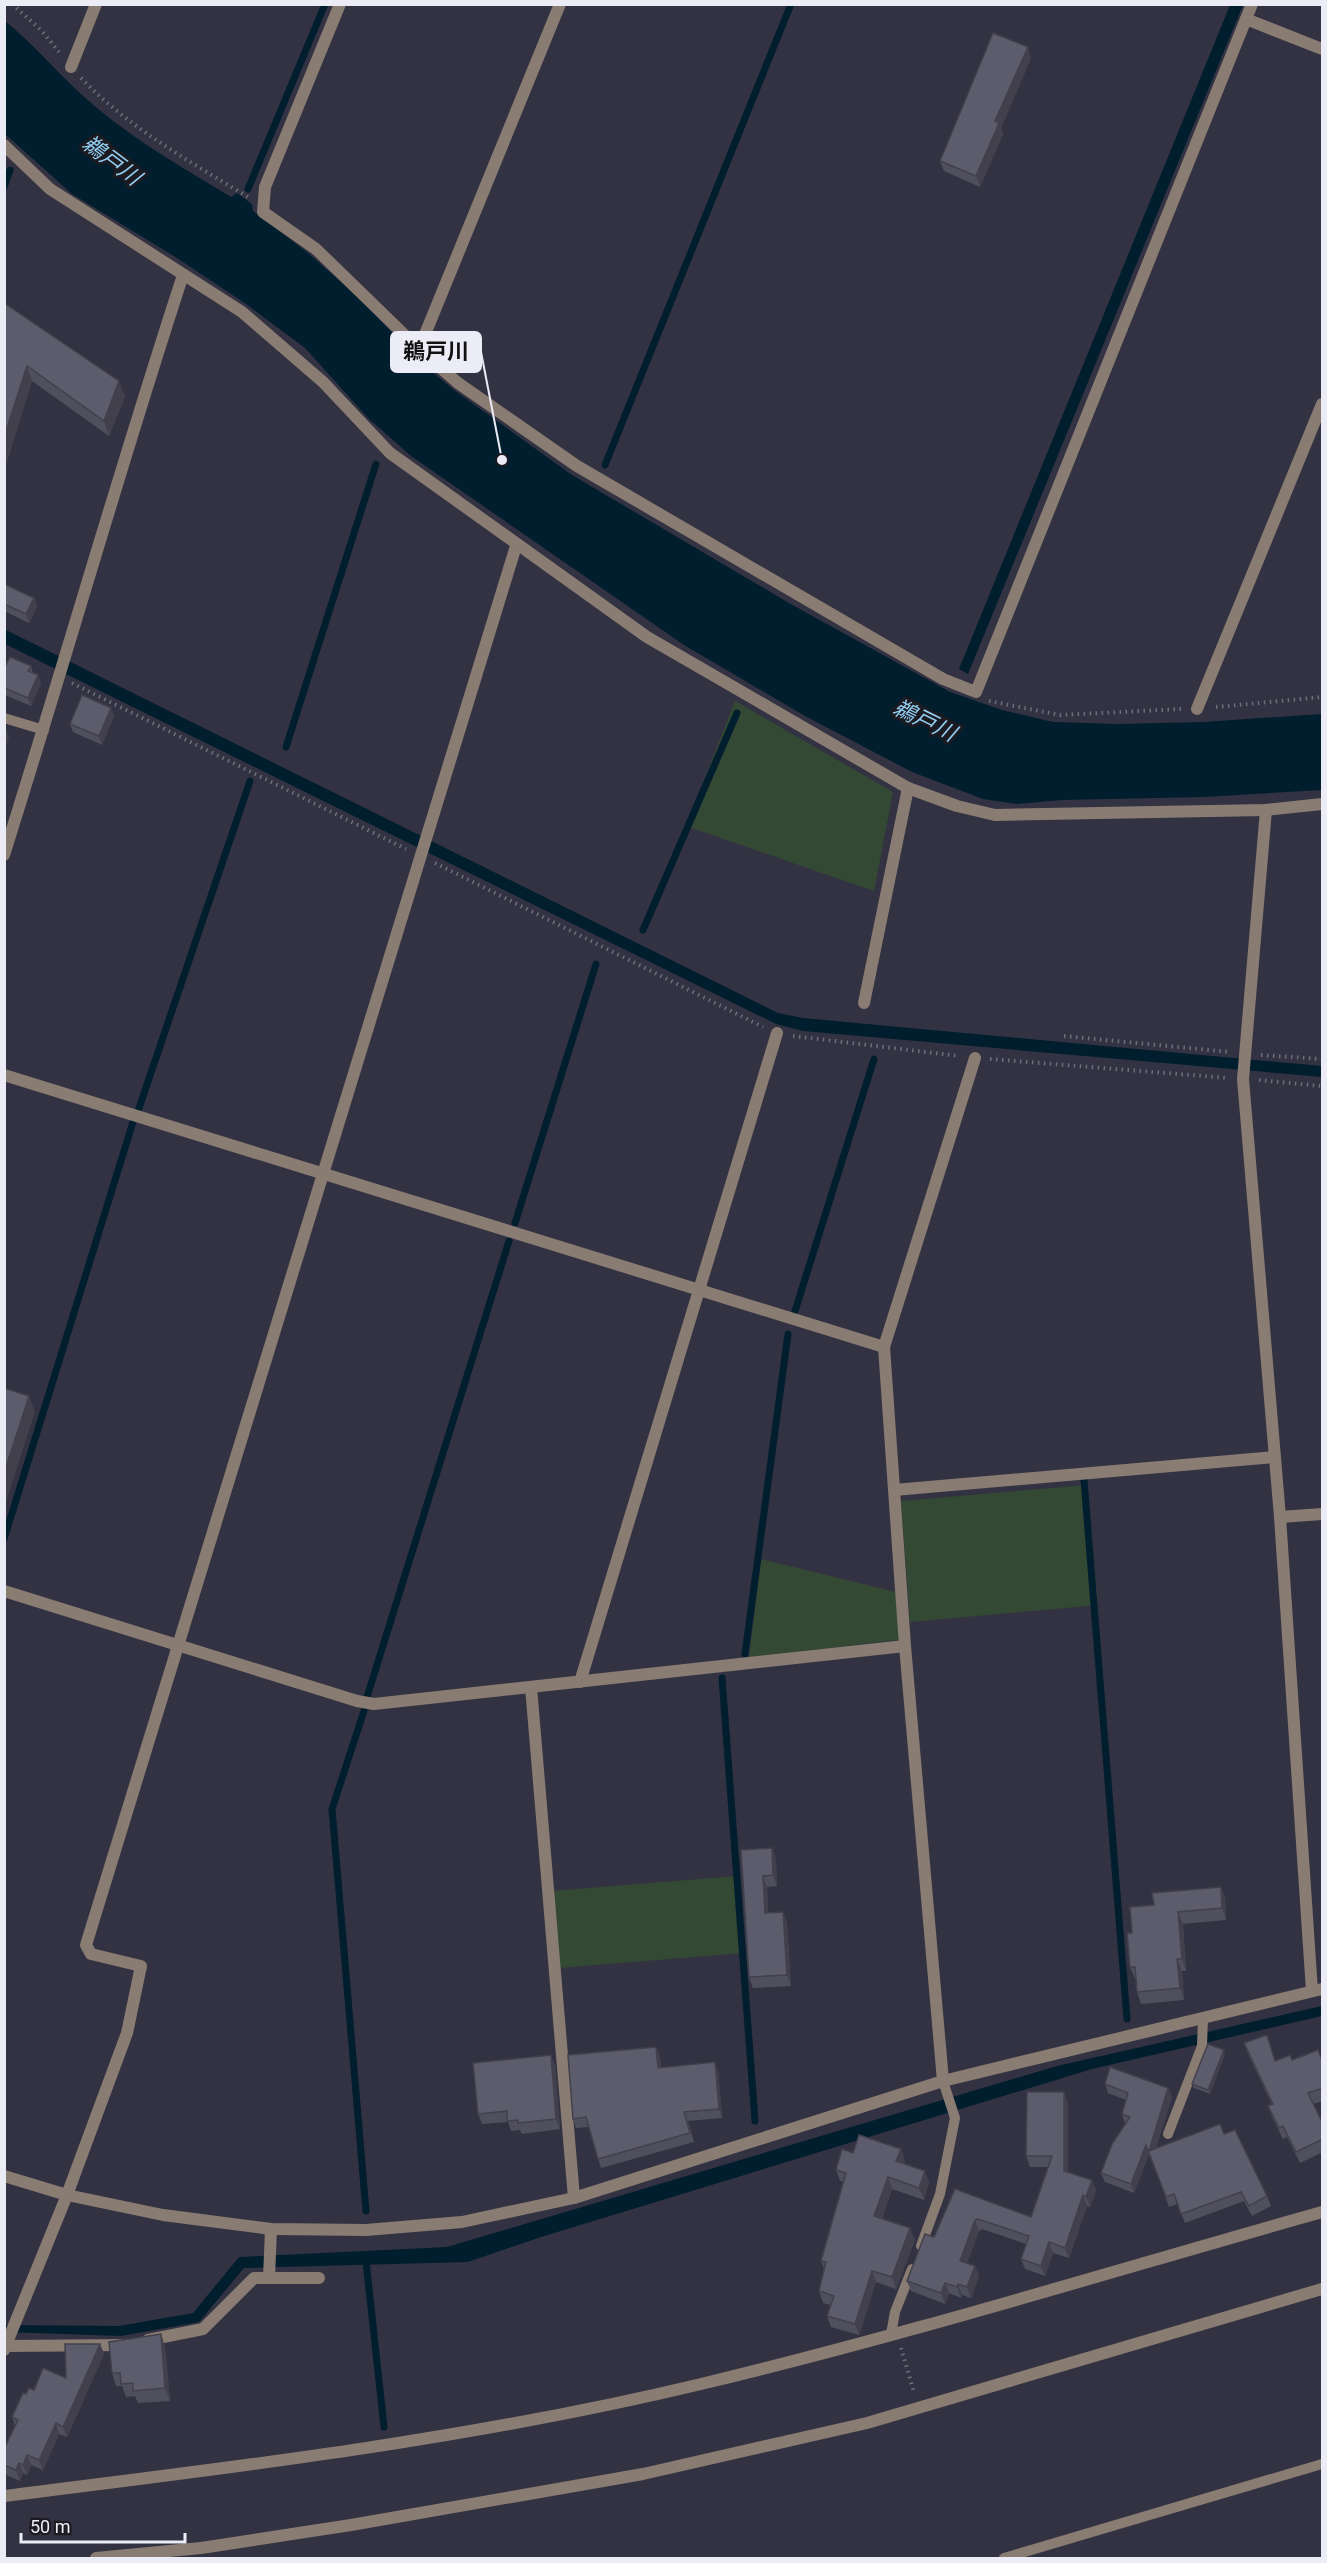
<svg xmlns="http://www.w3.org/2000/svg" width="1327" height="2563" font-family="Roboto,'Noto Sans JP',sans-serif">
<rect width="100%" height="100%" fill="#333242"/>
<!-- green -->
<g fill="#344934">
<path d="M735,701l158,91 -19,99 -188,-65z"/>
<path d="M1087,1485l11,120 -188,17 -9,-121z"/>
<path d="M761,1559l135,33 5,40 -3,8 -149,17z"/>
<path d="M737,1876l6,77 -184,15 -7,-77z"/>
</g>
<!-- water -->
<g fill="#001e2e">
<path d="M1230,5h13l-275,669 -9,-5z"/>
<path d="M4,20c33,27 60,61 93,88 42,35 88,61 134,89l6,-4 15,11 1,7 55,42 50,44 63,66 33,27 118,85 217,128 161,89 52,18 51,12 65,2 85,-2 119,-8v76l-118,7 -142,3 -45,4 -34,-5 -71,-27 -107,-56 -121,-71 -273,-189 -42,-37 -64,-71 -59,-44 -69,-46 -105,-64 -67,-60z"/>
<path d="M4,629l774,384 25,5 519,48v11l-519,-46 -27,-7 -771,-380z"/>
<path d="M1322,2006v10l-230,53 -551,168 -73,25 -224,6 -45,54 -78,14 -116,-4v-7l114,1 74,-13 46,-56 208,-10 610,-181z"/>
</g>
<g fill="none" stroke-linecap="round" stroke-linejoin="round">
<!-- stream -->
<g stroke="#001e2e" stroke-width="7">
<path d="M4,187l6,-17"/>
<path d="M248,189l77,-185"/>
<path d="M605,465l186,-461"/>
<path d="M286,747l90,-283"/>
<path d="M643,930l94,-217"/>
<path d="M139,1108l111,-327"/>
<path d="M515,1223l81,-259"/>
<path d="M795,1311l79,-252"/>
<path d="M1084,1480l43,539"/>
<path d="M4,1539l129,-417"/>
<path d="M745,1654l43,-320"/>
<path d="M722,1678l33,443"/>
<path d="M367,1697l142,-456"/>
<path d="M364,1711l-32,98 34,402"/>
<path d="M366,2261l18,166"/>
</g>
<!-- path -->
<g stroke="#6f6e7c" stroke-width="4" stroke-dasharray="1.5 4.5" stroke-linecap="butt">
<path d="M12,4l30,27 17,21"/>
<path d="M81,78c48,50 108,83 167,119"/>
<path d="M72,683l334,166"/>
<path d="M989,701l71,14 121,-6"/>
<path d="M1216,707l106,-10"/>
<path d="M435,863l328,164"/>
<path d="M793,1036l166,20"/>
<path d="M1064,1036l166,16"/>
<path d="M1261,1055l61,4"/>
<path d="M990,1059l238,19"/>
<path d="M1259,1080l63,6"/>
<path d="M901,2348l13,44"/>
</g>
<!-- service -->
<g stroke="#897c72" stroke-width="10">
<path d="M4,718l40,12"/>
<path d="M1168,2134l34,-88 1,-28"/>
<path d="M921,2246l19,-52 15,-76 -12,-37"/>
<path d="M891,2334l4,-22 17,-43"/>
<path d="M1004,2558l318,-94"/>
</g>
<!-- minor -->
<g stroke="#897c72" stroke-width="12">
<path d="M340,4l-75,183 -2,25 53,37 103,100 39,34 119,83 366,213 33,13 276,-688"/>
<path d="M1246,19l76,30"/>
<path d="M71,67l25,-63"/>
<path d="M4,145l46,44 192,123 81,70 67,71 257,184 261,151 49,18 38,9 271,-5 56,-6"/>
<path d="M419,349l141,-345"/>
<path d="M1197,709l125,-305"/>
<path d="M1266,810l-23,269 37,438 32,474"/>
<path d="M4,855c61,-193 116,-388 179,-580"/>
<path d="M864,1003l44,-215"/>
<path d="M4,1075l880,272"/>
<path d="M894,1490l381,-33"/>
<path d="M1280,1517l42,-3"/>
<path d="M4,1591l353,110 17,3 531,-58"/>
<path d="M580,1682l197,-649"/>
<path d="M531,1687l43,511"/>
<path d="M943,2081l-38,-435 -21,-299 91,-289"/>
<path d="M269,2278l2,-49"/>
<path d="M148,2340l55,-11 51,-51h65"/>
<path d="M6,2346l119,-1"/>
<path d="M4,2350l63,-155 60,-162 14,-67 -50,-12 -5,-9 430,-1399"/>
<path d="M4,2496c234,-29 468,-57 697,-112 209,-50 415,-114 621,-172"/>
<path d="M96,2558l105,-10 150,-23 292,-51 224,-51 455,-134"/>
</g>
<!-- tertiary -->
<path stroke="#897c72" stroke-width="12" d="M4,2176l63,19 96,20 108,14 95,1 96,-8 112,-24 369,-117 379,-92"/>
</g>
<!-- wall -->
<g fill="#504f5e">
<path d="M1031,58l-30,70 2,6 -23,53 -36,-16 -4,-10z"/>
<path d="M4,303l121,93 -16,40 -77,-55 -28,90z"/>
<path d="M4,584l30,14 3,8 -8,17 -25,-12z"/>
<path d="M31,666l2,7 8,10 -10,23 -26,-11 -1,-26z"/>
<path d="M111,708l3,8 -12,29 -29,-13 -3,-8z"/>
<path d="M772,1848l4,12 1,26 -10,1 1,26 15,-1 4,11 4,63 -38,2 -4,-11 -8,-127z"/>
<path d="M1221,1887l4,11 1,22 -43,4 3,47h-4l2,29 -43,4 -4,-12 -1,-13h-1l-5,-12 2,-34 22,-28z"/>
<path d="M1244,2043l32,18 16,-1 31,2v39l-10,3 10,20v28l-23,11 -13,-26 -4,2 -11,-22 -4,-11 4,-1 -24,-51z"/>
<path d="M1225,2054l-15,40 -16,-6 -2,-4z"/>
<path d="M660,2056l1,11 57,4 4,47 -34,3 6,21 -93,26 -12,-41 -13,1 -3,-9z"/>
<path d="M555,2066l5,63 -38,5 -2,-4 -9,1 -3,-9 -26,2 -4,-10z"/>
<path d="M1105,2084l63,4 4,9 -16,51 68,-14 43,62 4,10 -19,10 -8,-15 -59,22 -8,-19 -8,3 -20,-53 -15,39 -29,-11 -4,-9 24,-49 -3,-10 4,-14 -18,-7z"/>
<path d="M1068,2103v69l24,8 4,11 -6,16 -3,-1 -18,52 -16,-5 -8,23 -20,-7 -4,-10 5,-15 -44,-15 -3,2 -12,32 8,3 4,11 -8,21 -9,-3 -1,3 -12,-5 -4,11 -34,-13 -4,-10 27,-44 21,-48 76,28 17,-50h-18l-4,-11z"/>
<path d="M853,2153l52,7 -1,4 25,18 -5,18 -32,-11 -10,30 33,21 -19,49 -20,-7 -17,53 -28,-8 -4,-11 4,-11 -8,-2 -4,-12 5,-22 -3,-8 23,-79 -4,-1 -4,-11z"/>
<path d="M100,2344l4,10 -37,83 -8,-3 -16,36 -12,-5 -4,10 -4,-2 -3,8 -16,-7v-25l11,-23 -3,-9 14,-23 40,-16z"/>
<path d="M165,2347l5,54 -32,2 -3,-7 -9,1 -4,-11h-6l-4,-13z"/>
</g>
<!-- shaded-wall -->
<g fill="#41404c">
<path d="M1028,47l3,11 -30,70 2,6 -23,53 -4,-11 19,-55z"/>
<path d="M27,366l5,15 -28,90v-34z"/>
<path d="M119,381l6,15 -16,40 -5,-15z"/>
<path d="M34,598l3,8 -8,17 -3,-9z"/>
<path d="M38,675l3,8 -10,23 -3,-8z"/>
<path d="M111,708l3,8 -12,29 -3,-9z"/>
<path d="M6,729l3,9 -5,14v-18z"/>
<path d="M29,1396l6,16 -31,96v-35z"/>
<path d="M772,1848l4,12 1,26 -4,-11z"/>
<path d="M763,1876l4,11 2,37 -4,-11z"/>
<path d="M1221,1887l4,11 1,22 -4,-12z"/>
<path d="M783,1912l4,11 4,63 -4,-11z"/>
<path d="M1178,1912l5,12 3,47 -4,-12z"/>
<path d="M1177,1959l5,12 2,29 -4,-12z"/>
<path d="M656,2047l4,9 2,21 -4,-9z"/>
<path d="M1224,2050l1,4 -15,40 -2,-4z"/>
<path d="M551,2055l4,11 5,63 -4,-10z"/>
<path d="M715,2062l3,9 4,47 -3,-9z"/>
<path d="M1168,2088l4,9 -20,64 -3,-10z"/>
<path d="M1064,2092l4,11v78l-4,-10z"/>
<path d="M1146,2145l3,9 -15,39 -3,-9z"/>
<path d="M901,2149l4,11 -4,13 -5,-12z"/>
<path d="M925,2171l4,11 -5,18 -5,-12z"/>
<path d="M888,2177l4,12 -13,39 -5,-12z"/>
<path d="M1092,2180l4,11 -6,16 -4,-10z"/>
<path d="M1083,2195l4,11 -18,52 -4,-10z"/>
<path d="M975,2220l4,11 -15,40 -4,-10z"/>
<path d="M910,2228l5,12 -19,49 -4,-12z"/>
<path d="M1049,2242l4,11 -8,23 -4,-10z"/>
<path d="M975,2266l4,11 -8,21 -4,-11z"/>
<path d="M872,2271l4,11 -17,53 -4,-11z"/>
<path d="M945,2283l4,10 -4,11 -4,-11z"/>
<path d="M958,2284l4,11 -1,3 -4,-11z"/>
<path d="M161,2334l4,13 5,54 -5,-13z"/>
<path d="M100,2344l4,10 -37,83 -4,-10z"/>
<path d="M56,2423l3,11 -16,36 -4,-10z"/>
<path d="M27,2455l4,10 -4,10 -4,-10z"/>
<path d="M19,2463l4,10 -3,8 -4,-11z"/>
</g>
<!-- building -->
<g fill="#5d5c6d" stroke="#41404c" stroke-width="1.5">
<path d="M993,33l35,14 -33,74 4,2 -23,53 -36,-15z"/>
<path d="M4,303l115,78 -15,40 -77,-55 -23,71z"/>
<path d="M4,584l30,14 -8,16 -22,-10z"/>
<path d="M10,657l21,9 -3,5 10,4 -10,23 -24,-10v-19z"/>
<path d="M82,695l29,13 -12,28 -29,-12z"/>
<path d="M4,1388l25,8 -25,77z"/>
<path d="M772,1848l1,27 -10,1 2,37 18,-1 4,63 -38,2 -8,-127z"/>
<path d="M1221,1887l1,21 -44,4 4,47h-5l3,29 -43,4 -2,-25h-5l-3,-34h5l-2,-26 24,-2 -2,-12z"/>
<path d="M1267,2035l8,26 15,-6 2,5 26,-10 5,13v25l-15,5 15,31v15l-27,13 -13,-26 -4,2 -11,-22 5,-2 -29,-61z"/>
<path d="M1208,2044l16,6 -16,40 -16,-6z"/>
<path d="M656,2047l2,21 57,-6 4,47 -35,3 6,21 -92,26 -12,-42 -13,2 -5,-64z"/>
<path d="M551,2055l5,64 -38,4v-3l-11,1v-10l-29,3 -5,-51z"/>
<path d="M1110,2067l58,21 -19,63 71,-27 4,10 11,-4 32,66 -18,10 -8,-14 -60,22 -7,-20 -8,3 -20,-52 -15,39 -30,-11 11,-29 18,-27 -8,-3 6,-21 -23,-9z"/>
<path d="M1027,2092h37v79l28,9 -6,17 -3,-2 -18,53 -16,-6 -8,24 -20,-7 8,-23 -51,-17 -3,1 -15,41 15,5 -8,21 -9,-3 -1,3 -12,-4 -4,10 -34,-12 18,-47 9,3 21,-48 76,28 21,-61h-26z"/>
<path d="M859,2135l42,14 -5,12 29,10 -6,17 -31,-11 -14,39 36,12 -18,49 -20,-6 -17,53 -28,-8 7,-20 -15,-5 7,-29 -5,-1 25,-88 -10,-3 6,-21 11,4z"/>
<path d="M161,2334l4,54 -32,3v-8l-12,1 -1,-11h-8l-3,-31z"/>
<path d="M65,2344h35l-37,83 -7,-4 -17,37 -12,-5 -4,10 -4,-2 -3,7 -12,-5v-16l14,-29 -6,-3 11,-24 3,1 3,-6 5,2 9,-22 23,10z"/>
</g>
<g text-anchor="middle" stroke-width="6" stroke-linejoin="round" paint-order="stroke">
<!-- water labels -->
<g font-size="22" font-style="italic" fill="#92cef2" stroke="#1c1b22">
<text transform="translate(112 160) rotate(37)" y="8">鵜戸川</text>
<text transform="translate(925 720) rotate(26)" y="8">鵜戸川</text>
</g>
</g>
<!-- callouts -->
<path fill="none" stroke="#ececf6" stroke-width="2" d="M502 460L481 352"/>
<circle fill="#ececf6" stroke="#1c1b22" stroke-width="2" cx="502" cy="460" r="6"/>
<rect fill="#ececf6" stroke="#ececf6" stroke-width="2" x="391" y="332" width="90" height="40" rx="6"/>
<g font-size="22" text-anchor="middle" font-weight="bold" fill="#111">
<text x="436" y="359">鵜戸川</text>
</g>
<!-- border -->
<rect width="1327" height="2563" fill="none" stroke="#ececf6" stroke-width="12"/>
<!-- scale -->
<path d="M21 2533v9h164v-9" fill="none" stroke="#ececf6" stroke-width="3"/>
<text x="30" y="2533" font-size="18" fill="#ececf6" stroke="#1c1b22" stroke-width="4.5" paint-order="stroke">50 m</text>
</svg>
